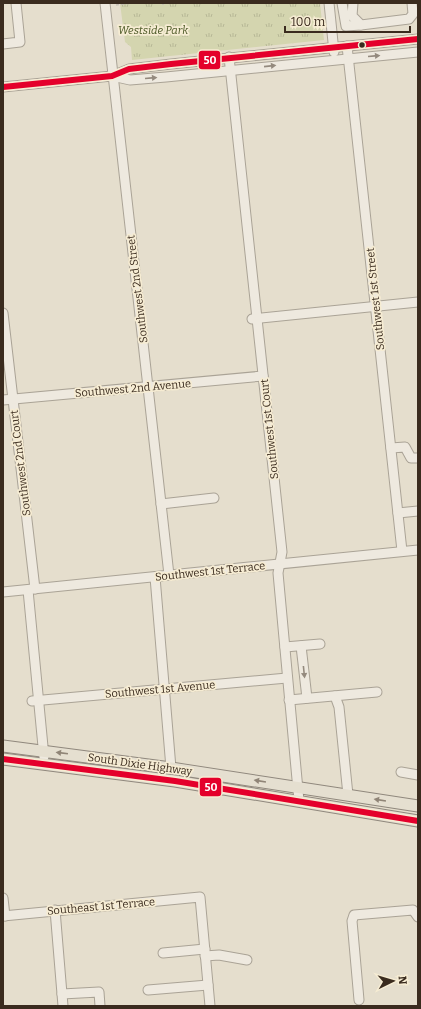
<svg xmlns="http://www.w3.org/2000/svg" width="421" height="1009" font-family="Bitter,serif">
<defs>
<pattern id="park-tufts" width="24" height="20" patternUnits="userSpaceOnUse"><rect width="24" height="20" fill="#d4d5af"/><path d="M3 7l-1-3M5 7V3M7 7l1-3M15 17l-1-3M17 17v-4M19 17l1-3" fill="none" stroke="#b7b796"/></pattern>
</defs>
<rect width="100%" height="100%" fill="#e5decd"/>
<!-- park -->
<path fill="url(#park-tufts)" d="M120,3h200l4,37 -192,20 -1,-13 -6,-5z"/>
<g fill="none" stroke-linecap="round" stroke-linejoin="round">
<!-- minor casing -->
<g stroke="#aaa396" stroke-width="11">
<g id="minor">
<path d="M105,3l64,572"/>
<path d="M329,3l5,49"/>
<path d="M342,3l4,23 15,-1"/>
<path d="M353,3l-1,13 9,9 48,-6 4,-5 -1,-11"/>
<path d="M3,44l17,-2 -4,-39"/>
<path d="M347,46l55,505"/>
<path d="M229,57l53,495 -4,21 21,228"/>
<path d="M112,76l17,-7 42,-5 247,-25"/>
<path d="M3,87l109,-11 18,4 36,-3 252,-25"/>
<path d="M3,313l32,276"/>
<path d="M252,319l166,-17"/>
<path d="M3,400l260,-24"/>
<path d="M391,448l14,-1 6,11h7"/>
<path d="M161,504l53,-6"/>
<path d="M398,513l20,-2"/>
<path d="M155,577l16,191"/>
<path d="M28,590l16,167"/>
<path d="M3,592l415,-42"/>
<path d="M301,646l6,52"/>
<path d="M285,647l35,-3"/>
<path d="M335,696l4,11 9,88"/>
<path d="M289,700l88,-8"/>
<path d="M32,701l255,-23"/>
<path d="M401,772l17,3"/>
<path d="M3,898l2,18"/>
<path d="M55,910l8,96"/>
<path d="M3,916l197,-19 10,109"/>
<path d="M163,953l42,-4"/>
<path d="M205,956l14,-1 28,5"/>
<path d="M148,990l60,-5"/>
<path d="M62,994l37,-2 1,14"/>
<path d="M359,1000l-7,-79 2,-6 59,-5 5,7"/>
</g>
</g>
<!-- major casing -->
<g stroke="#90887d" stroke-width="13">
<g id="major">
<path d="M3,746l168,22 247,38"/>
<path d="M3,759l172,22 243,40"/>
</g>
</g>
<!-- path -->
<g stroke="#c6bfb6" stroke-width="1.5" stroke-dasharray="3 2" stroke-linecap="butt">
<path d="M163,3v2"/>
<path d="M116,5l15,-2"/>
</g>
<!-- minor -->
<use href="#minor" stroke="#eee9df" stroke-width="9"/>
<!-- major -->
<use href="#major" stroke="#e5dfd0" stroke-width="11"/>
<!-- bus-1 casing -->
<g stroke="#f6ecd3" stroke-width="9">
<g id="bus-1">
<path d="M3,87l109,-11 17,-7 42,-5 247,-25"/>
<path d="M3,759l172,22 243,40"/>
</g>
</g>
<!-- bus-1 -->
<use href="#bus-1" stroke="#e4002b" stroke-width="6"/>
</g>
<!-- one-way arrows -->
<defs><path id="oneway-solid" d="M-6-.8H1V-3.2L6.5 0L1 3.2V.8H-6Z"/></defs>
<g fill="#948a7e">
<use href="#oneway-solid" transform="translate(374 56) rotate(-5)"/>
<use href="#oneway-solid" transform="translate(270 66) rotate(-6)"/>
<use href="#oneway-solid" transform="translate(151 78) rotate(-5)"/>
<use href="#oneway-solid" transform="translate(304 672) rotate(84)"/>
</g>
<g fill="#908577">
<use href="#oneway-solid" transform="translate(62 753) rotate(-173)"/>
<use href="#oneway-solid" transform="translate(260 781) rotate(-171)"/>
<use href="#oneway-solid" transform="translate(380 800) rotate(-171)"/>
</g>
<!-- markers -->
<circle fill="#3a2b1e" stroke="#f6ecd3" stroke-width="1.5" cx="362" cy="45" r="3.5"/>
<g text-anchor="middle" stroke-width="3.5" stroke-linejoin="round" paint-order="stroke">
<!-- park labels -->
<g font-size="11" font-style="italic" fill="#4a5724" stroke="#f6ecd3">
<text x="153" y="34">Westside Park</text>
</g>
<!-- street labels -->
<g font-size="11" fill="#3a2b1e" stroke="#f6ecd3">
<text transform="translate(137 289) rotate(-97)" y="4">Southwest 2nd Street</text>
<text transform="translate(375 299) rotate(-96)" y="4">Southwest 1st Street</text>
<text transform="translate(133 388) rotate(-5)" y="4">Southwest 2nd Avenue</text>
<text transform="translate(269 429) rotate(-96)" y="4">Southwest 1st Court</text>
<text transform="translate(20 463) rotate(-97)" y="4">Southwest 2nd Court</text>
<text transform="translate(210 571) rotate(-6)" y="4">Southwest 1st Terrace</text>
<text transform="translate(160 689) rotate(-5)" y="4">Southwest 1st Avenue</text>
<text transform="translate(140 764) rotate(8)" y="4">South Dixie Highway</text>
<text transform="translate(101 906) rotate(-5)" y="4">Southeast 1st Terrace</text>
</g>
</g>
<g stroke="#f6ecd3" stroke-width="1.5">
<rect x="198" y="50" width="23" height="20" rx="4" fill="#e4002b"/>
<rect x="199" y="777" width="23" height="20" rx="4" fill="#e4002b"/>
</g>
<g font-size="11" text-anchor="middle" font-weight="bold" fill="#fff">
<text x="210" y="64">50</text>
<text x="211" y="791">50</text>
</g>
<!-- border -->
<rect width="421" height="1009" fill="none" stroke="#3a2b1e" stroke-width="8"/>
<!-- north arrow -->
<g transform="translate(393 981) rotate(85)" stroke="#f6ecd3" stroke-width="3" paint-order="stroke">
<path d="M0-3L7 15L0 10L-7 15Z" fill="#3a2b1e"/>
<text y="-6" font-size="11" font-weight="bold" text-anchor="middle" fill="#3a2b1e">N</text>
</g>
<!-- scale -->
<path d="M285 26v6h125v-6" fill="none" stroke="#3a2b1e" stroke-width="2"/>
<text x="291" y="26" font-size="12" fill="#3a2b1e" stroke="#f6ecd3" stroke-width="3" paint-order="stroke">100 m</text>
</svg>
